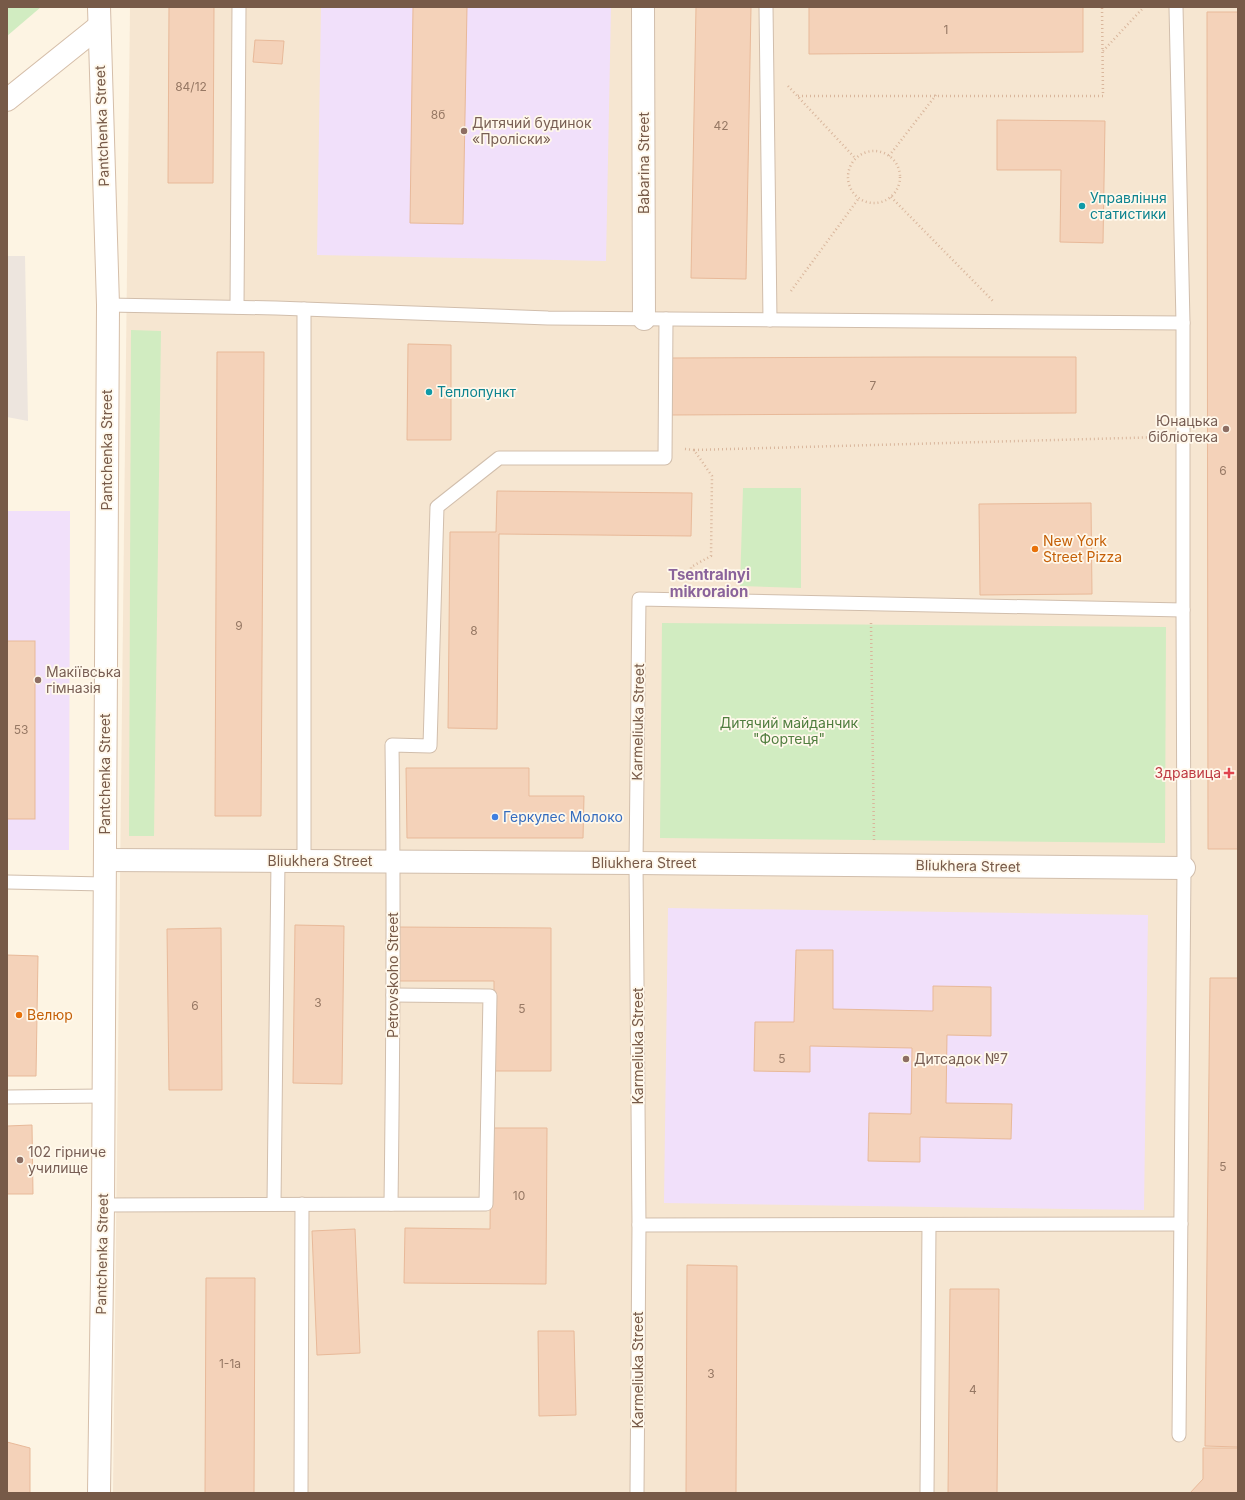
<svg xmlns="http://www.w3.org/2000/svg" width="1245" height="1500" font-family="Inter,sans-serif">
<rect width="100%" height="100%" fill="#fdf4e3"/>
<!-- residential -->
<path fill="#f6e6d1" d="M130,7h1108v1486h-1125z"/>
<!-- industrial -->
<path fill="#ede5de" d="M7,256h18l3,165 -21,-4z"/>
<!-- education -->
<g fill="#f1e0fa">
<path d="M321,7h290l-5,254 -289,-6z"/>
<path d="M7,511h63l-1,339h-62z"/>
<path d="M668,908l480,7 -4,295 -480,-7z"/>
</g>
<!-- green -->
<g fill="#d1ecc1">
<path d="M7,7h34l-34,29z"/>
<path d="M131,330l30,1 -7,505h-25z"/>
<path d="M743,488h58v100l-61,-2z"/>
<path d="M662,623l504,4 -1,216 -505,-5z"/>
</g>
<!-- building -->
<g fill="#f4d2b9" stroke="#e8b999">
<path d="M169,7h45l-1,176h-45z"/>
<path d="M413,7h54l-4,217 -53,-1z"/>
<path d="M696,7h55l-5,272 -55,-1z"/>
<path d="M809,7h274v45l-274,2z"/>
<path d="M1207,12h31v837h-30z"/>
<path d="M255,40l29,1 -2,23 -29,-2z"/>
<path d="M997,120l108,1 -2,122 -43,-1 1,-72h-64z"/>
<path d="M408,344l43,1v95h-44z"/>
<path d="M217,352h47l-3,464h-46z"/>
<path d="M925,357h151v56l-406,2v-57z"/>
<path d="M497,491l195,2 -1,43 -192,-2 -2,195 -49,-1 2,-196h46z"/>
<path d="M1091,503l1,91 -112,1 -1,-91z"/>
<rect x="7" y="641" width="28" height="178"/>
<path d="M406,768h123v28h55l-1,42h-176z"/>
<path d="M295,925l49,1 -2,158 -49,-1z"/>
<path d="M397,927l154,1v143h-57v-90h-97z"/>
<path d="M221,928l1,162h-53l-2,-161z"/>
<path d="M796,950h37v59l100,2v-25l58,1v49l-44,-1 -1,68 66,1 -1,35 -91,-2v25l-52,-1 1,-48 42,1 1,-66 -102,-2v26l-56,-1 1,-49h39z"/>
<path d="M7,955l31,1 -2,120h-29z"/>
<path d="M1210,978h28v469l-33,-1z"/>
<path d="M32,1125l1,69h-26v-68z"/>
<path d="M491,1128h56l-1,156 -142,-1 1,-55 85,1z"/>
<path d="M355,1229l5,124 -43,2 -5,-124z"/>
<path d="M687,1265l50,1 -1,227h-50z"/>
<path d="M206,1278h49l-1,215h-49z"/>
<path d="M950,1289h49l-2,204h-49z"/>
<path d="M538,1331h36l2,84 -37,1z"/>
<path d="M7,1442l23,6v45h-23z"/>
<path d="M1203,1448h35v45h-48l13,-14z"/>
</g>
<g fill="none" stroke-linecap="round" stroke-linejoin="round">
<!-- lane casing -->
<g stroke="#d1beac" stroke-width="15">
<g id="lane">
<path d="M766,7l4,313"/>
<path d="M1176,7l7,316v287l1,258 -5,567"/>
<path d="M108,305l168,3 272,10 635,5"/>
<path d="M237,307l2,-300"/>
<path d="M304,309v552"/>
<path d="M7,882l98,2"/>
<path d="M7,1097l97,-1"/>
<path d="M274,1204l4,-343"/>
<path d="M391,1204c2,-153 3,-306 1,-459l38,1 7,-239 62,-49h166l1,-139"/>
<path d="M103,1205l383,-1 4,-208 -97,-1"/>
<path d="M639,1225l542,-1"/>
<path d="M301,1493l1,-289"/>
<path d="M637,1493l2,-268 -3,-362 3,-264 544,11"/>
<path d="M927,1493l2,-268"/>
</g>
</g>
<!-- street casing -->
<g stroke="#d1beac" stroke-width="24">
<g id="street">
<path d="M643,7l1,312"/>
<path d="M105,860l531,3 548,5"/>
</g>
</g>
<!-- secondary casing -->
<g stroke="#d5bea9" stroke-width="24">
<g id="secondary">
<path d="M99,7l9,298 -5,900 -4,288"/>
<path d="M7,100l91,-73"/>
</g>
</g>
<!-- path -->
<g stroke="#d9b69c" stroke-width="2.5" stroke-dasharray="1 3" stroke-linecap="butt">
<path d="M1103,51l41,-44"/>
<path d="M788,86l68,73"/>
<path d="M798,96h305l-1,-89"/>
<circle cx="874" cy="177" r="26"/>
<path d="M889,156l47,-61"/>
<path d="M891,197l102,104"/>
<path d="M791,291l68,-93"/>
<path d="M685,449l9,1 18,26 -1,80 -20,11v14"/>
<path d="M694,450l469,-13"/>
<path d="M871,623l3,217"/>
</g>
<!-- lane -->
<use href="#lane" stroke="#fff" stroke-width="13"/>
<!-- street -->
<use href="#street" stroke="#fff" stroke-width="22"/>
<!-- secondary -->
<use href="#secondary" stroke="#fff" stroke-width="22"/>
</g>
<!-- markers -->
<g fill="#8d6e63" stroke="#fff8eb" stroke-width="1.5">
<circle cx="464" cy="131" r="4"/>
<circle cx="1226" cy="429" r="4"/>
<circle cx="38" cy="680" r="4"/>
<circle cx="906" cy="1059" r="4"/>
<circle cx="20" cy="1160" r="4"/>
</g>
<g fill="#0f9aa8" stroke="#fff8eb" stroke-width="1.5">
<circle cx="1082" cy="206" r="4"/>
<circle cx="429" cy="392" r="4"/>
</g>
<g fill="#e8710a" stroke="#fff8eb" stroke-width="1.5">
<circle cx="1035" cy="549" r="4"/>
<circle cx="19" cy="1015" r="4"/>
</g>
<path fill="#e0444e" stroke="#fff8eb" stroke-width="1.5" d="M1227 767h4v4h4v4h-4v4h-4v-4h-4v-4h4z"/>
<circle fill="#3f7fe0" stroke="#fff8eb" stroke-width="1.5" cx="495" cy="817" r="4"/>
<g text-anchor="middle" stroke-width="3.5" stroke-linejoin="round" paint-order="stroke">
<!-- number labels -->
<g font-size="12" fill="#967864">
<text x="946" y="34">1</text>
<text x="191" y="91">84/12</text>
<text x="438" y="119">8б</text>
<text x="721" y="130">42</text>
<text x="873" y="390">7</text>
<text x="1223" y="475">6</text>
<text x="239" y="630">9</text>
<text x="474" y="635">8</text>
<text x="21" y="734">53</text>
<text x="318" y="1007">3</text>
<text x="195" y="1010">6</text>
<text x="522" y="1013">5</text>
<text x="782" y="1063">5</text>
<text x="1223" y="1171">5</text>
<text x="519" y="1200">10</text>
<text x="230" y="1368">1-1а</text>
<text x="711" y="1378">3</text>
<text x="973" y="1394">4</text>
</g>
<!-- education labels -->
<g font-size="14" fill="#785e54" stroke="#fff8eb" text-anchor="start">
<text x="472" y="128">Дитячий будинок<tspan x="472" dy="16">«Проліски»</tspan></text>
<text x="1218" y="426" text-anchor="end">Юнацька<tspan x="1218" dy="16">бібліотека</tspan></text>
<text x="46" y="677">Макіївська<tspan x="46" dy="16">гімназія</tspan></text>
<text x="914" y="1064">Дитсадок №7</text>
<text x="28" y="1157">102 гірниче<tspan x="28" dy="16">училище</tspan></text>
</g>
<!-- street labels -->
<g font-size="14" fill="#775a48" stroke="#fff8eb">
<text transform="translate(102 126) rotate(-92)" y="5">Pantchenka Street</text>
<text transform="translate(644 163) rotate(-90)" y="5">Babarina Street</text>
<text transform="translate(107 450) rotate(-90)" y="5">Pantchenka Street</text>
<text transform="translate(638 722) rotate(-89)" y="5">Karmeliuka Street</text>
<text transform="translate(105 774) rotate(-90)" y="5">Pantchenka Street</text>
<text x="320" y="866">Bliukhera Street</text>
<text x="644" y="868">Bliukhera Street</text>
<text transform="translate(968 866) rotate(1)" y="5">Bliukhera Street</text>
<text transform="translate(393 975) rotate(-90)" y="5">Petrovskoho Street</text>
<text transform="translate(638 1046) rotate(-90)" y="5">Karmeliuka Street</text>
<text transform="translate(102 1254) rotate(-89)" y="5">Pantchenka Street</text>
<text transform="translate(638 1370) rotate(-90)" y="5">Karmeliuka Street</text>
</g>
<!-- culture labels -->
<g font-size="14" fill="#0d838f" stroke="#fff8eb" text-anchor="start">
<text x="1090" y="203">Управління<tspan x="1090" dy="16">статистики</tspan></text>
<text x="437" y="397">Теплопункт</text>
</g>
<!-- food labels -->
<g font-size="14" fill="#c56008" stroke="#fff8eb" text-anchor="start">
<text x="1043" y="546">New York<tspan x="1043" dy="16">Street Pizza</tspan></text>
<text x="27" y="1020">Велюр</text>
</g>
<!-- park labels -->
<g font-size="14" fill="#507e3f" stroke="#fff8eb">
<text x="789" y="728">Дитячий майданчик<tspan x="789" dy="16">"Фортеця"</tspan></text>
</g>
<!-- health labels -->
<g font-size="14" fill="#be3a42" stroke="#fff8eb" text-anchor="end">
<text x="1221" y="778">Здравица</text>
</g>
<!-- shop labels -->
<g font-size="14" fill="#366cbe" stroke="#fff8eb" text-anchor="start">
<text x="503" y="822">Геркулес Молоко</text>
</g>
<!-- neighbourhood labels -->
<g font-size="15" font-weight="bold" fill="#8a639b" stroke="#fff8eb">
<text x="709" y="580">Tsentralnyi<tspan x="709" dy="17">mikroraion</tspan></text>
</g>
</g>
<!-- border -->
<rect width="1245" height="1500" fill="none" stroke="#775a48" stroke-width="16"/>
</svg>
